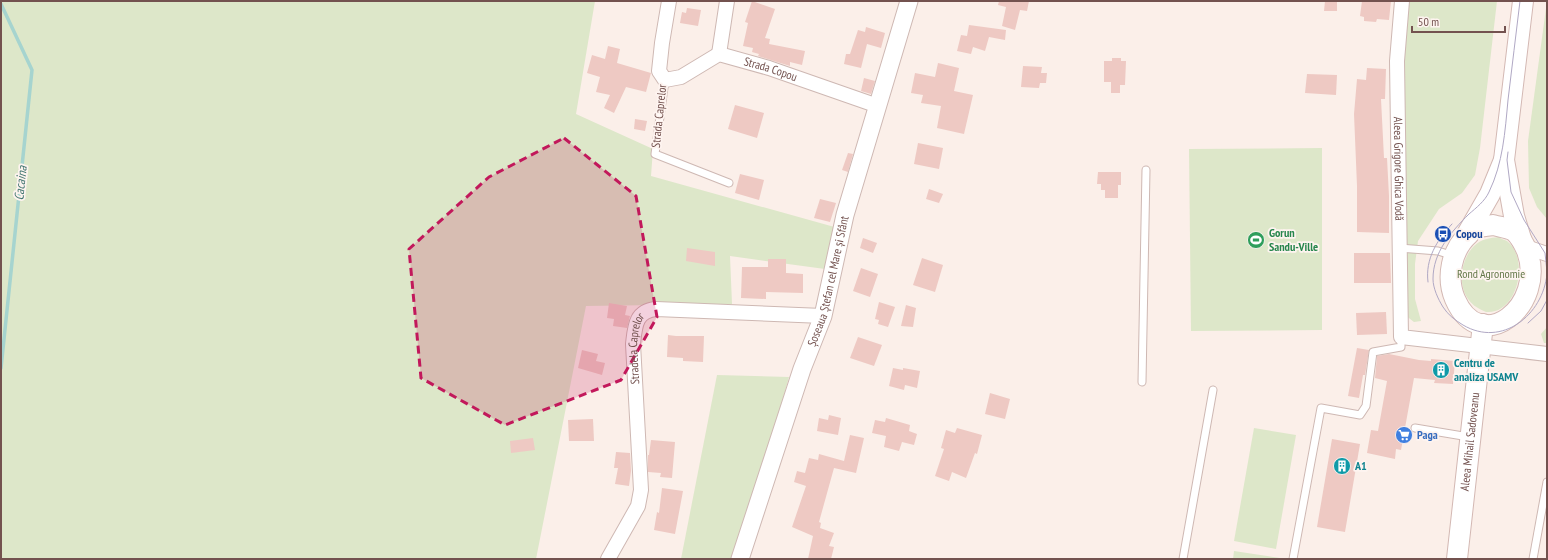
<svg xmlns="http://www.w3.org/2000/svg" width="1548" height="560" font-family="'PT Sans Narrow',sans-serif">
<rect width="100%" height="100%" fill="#fbefe9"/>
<!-- green -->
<g fill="#dde7c9">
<path d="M1,1h594l-19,113 77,35 -2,27 187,52 -13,41 -95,-13 2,48 -146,2 -50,253h-535z"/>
<path d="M1407,1h90l-17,147 -5,27 -13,18 -23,16 -21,32 -3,23v35l6,22 -7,1 -9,-7 -4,-261z"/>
<path d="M1547,1v218l-10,-12 -8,-19 -1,-47z"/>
<path d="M1322,148v182l-131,1 -2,-182z"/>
<path d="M1499,237c2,2 6,3 8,4 23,17 11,74 -21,71 -3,-1 -6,-3 -8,-4 -22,-12 -20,-46 -4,-62 7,-7 16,-8 25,-9z"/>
<path d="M1547,327v16h-3l-3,-9z"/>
<path d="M717,375l72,2 -50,182h-58z"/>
<path d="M1254,428l42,7 -20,114 -42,-8z"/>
<path d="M1234,551l46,7 -47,1z"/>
</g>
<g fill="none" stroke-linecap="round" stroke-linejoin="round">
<!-- stream -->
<path stroke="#a6d4cf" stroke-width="3.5" d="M1,4l31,66 -31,298"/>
</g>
<!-- building -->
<g fill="#eec9c3">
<path d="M752,1l23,8 -10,29 5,1 -1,5 36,7 -3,14 -12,-3v4l-32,-10 1,-2 -7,-2 1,-4 -10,-2 5,-23 -3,-1z"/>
<path d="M999,1h30l-2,10 -7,-1 -5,20 -13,-4 4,-19 -8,-2z"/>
<path d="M1325,1h12v10h-13z"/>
<path d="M1362,1h29l-2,19 -12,-1 -1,3 -12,-1v-4l-4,-1z"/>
<path d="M687,8l14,2 -3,16 -18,-3 2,-11 4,1z"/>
<path d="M969,25l37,5 -1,10 -16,-3 -4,14 -12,-4 -2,7 -14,-3 4,-16 6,1z"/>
<path d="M866,27l19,6 -4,15 -14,-4 -6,24 -17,-4 2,-10h4l8,-24 7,2z"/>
<path d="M608,46l12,3 -3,14 34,10 -5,19 -20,-5 -12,26 -10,-5 6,-13 -14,-3 4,-15 -13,-4 5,-18 13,4z"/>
<path d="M1112,58h9v3h5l-1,24h-5v8h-9v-11h-7v-21h8z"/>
<path d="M938,63l21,5 -5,23 19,4 -9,39 -27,-6 4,-22 -20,-3 2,-8 -12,-2 4,-20 20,4z"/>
<path d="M1023,66l19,1 -1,6h6l-1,10h-6l-1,5 -18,-1z"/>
<path d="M1367,68l19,1 -1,30h-4l3,59h3l2,38v37l-32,-1v-46l-3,-72 3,-35 9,1z"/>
<path d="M1307,74l30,1 -1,20 -31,-2z"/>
<path d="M864,78l11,3 -4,13 -10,-3z"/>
<path d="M735,105l29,8 -7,25 -29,-9z"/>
<path d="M635,119l12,2 -2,10 -11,-2z"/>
<path d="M918,143l25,5 -4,21 -25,-5z"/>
<path d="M848,153l5,1 -5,18 -6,-2z"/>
<path d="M1098,172h23v13h-3v13h-13v-8h-4v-6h-4z"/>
<path d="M740,174l24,6 -5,20 -24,-7z"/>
<path d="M929,189l14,5 -4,9 -13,-4z"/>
<path d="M820,199l16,4 -6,19 -16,-4z"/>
<path d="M863,238l14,5 -4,10 -13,-5z"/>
<path d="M687,248l28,4v14l-29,-5z"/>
<path d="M1354,253h36l1,30h-37z"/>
<path d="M922,258l21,7 -8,27 -22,-7z"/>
<path d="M768,259h18v14l17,1v19l-37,-1v7l-25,-1 1,-31h26z"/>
<path d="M861,268l17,6 -8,23 -17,-6z"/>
<path d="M879,302l16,5 -7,20 -10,-3 1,-4 -4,-1z"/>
<path d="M609,303l18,3 -2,9 5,1 -3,12 -14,-2 1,-7 -7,-1z"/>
<path d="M906,305l10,3 -3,19 -12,-1z"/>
<path d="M1386,312l1,22 -30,1 -1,-22z"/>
<path d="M668,335l8,1h28l-1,26 -20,-1v-3l-16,-1z"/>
<path d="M858,337l24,8 -8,21 -24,-8z"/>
<path d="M1357,348l12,2 -4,25h-2l-4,23 -11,-2z"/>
<path d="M582,350l16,4 -2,7 9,2 -3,12 -24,-7z"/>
<path d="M1389,354l30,6 12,1v-2l24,2 -2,23 -19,-1 1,-3 -21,-2 -13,72 -5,-1 -1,10 -28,-6 4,-23 7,1 9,-50 -12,-3 2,-22z"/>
<path d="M893,368l10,2v-2l17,3 -3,17 -12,-3 -1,5 -15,-4z"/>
<path d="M990,393l20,6 -5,20 -20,-5z"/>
<path d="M829,415l12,3 -3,17 -21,-4 2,-13 9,2z"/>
<path d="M886,418l24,7 -1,6 8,3 -3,11 -12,-3 -3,9 -15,-4 2,-11 -14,-3 3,-13 10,2z"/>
<path d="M593,419l1,22h-25l-1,-21z"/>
<path d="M957,428l25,7 -5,19 -2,-1 -9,25 -14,-6 -3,9 -14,-5 9,-27 -3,-1 5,-18 9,3z"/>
<path d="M850,435l14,3 -8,35 -22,-5 -15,54 2,1 -1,5 14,5 -5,13 5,1 -3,12h-23l5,-23 -21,-9 14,-41 -12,-4 3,-11 8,2 4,-15 9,2 1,-6 25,7z"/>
<path d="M533,438l2,12 -24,3 -1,-12z"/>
<path d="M1332,439l28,5 -15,88 -28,-5z"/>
<path d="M651,440l24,2 -3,36 -12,-1 1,-4 -13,-1v-17h1z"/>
<path d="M616,452l14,1 1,18 -2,15 -14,-2 3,-16h-4z"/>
<path d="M662,488l21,3 -8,43 -21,-4 3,-18 2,1z"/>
</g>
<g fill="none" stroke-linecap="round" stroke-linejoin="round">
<!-- service casing -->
<g stroke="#ceb8b3" stroke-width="9">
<g id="service">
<path d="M665,80l-10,74 74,29"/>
<path d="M1399,248l39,3 16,5"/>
<path d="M1142,382l4,-212"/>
<path d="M1415,428l54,9"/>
<path d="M1183,559l30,-169"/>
<path d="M1293,559l28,-151 39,7 6,-9 7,-54 28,-5v-10"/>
<path d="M1533,559l14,-77"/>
</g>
</g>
<!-- minor casing -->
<g stroke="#ceb8b3" stroke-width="16">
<g id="minor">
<path id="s1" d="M669,1l-7,42 -3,28 6,9 16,-3 38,-23 50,14 109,38"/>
<path id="s2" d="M1402,1l-5,60 4,276 146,17"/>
<path d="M719,54l8,-53"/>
<path d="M1526,247l21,7"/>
<path id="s3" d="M608,559l30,-53 3,-16 -8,-146c2,-17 2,-33 23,-35l167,7"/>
</g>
</g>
<!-- tertiary casing -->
<g stroke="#ceb8b3" stroke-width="19">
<g id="tertiary">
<path id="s4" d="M740,559l62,-190 21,-53 22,-101 64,-214"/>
</g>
</g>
<!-- secondary casing -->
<g stroke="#d3b8b3" stroke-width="22">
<g id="secondary">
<path d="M1493,225c7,2 16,3 21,6 6,5 10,13 13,20 20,54 -46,108 -72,48 -9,-21 -4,-49 14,-65 1,-2 4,-5 6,-6 6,-2 13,-2 18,-3z"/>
<path d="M1466,236l24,-42 14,-34"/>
<path d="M1521,239l-7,-23 -10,-56 19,-159"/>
<path id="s5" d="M1457,559l26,-235"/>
</g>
</g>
<!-- service -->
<use href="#service" stroke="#fff" stroke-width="7"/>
<!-- minor -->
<use href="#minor" stroke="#fff" stroke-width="14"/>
<!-- tertiary -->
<use href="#tertiary" stroke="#fff" stroke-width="17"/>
<!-- secondary -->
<use href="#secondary" stroke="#fff" stroke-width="20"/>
<!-- tram -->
<g stroke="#b0a8c4" stroke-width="1">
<path d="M1520,1c-4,33 -8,66 -12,99 -3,32 -5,63 -19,92 -4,9 -13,16 -20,22 -18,18 -36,38 -36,65 0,9 5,20 10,28 5,8 12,13 20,18 39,23 80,-10 84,-51"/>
<path d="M1508,152l-1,8 4,32 13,28 21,33 2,19"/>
<path d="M1428,282c-3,-23 9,-42 24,-58"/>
<path d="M1528,323l13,-12 6,-11"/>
</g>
</g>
<!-- marked area -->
<path fill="#c2185b" fill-opacity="0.2" stroke="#c2185b" stroke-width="3" stroke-dasharray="8 5" stroke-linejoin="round" d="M564,138l72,58 21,121 -36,63 -116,45 -84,-47 -12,-129 80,-72z"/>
<!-- icons -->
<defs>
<g id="bus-disc" transform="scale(0.9)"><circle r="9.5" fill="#1a4fb4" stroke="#fef4f0"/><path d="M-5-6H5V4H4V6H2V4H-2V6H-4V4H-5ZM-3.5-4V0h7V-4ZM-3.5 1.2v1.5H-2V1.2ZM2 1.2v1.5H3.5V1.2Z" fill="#fff"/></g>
<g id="stadium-disc" transform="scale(0.9)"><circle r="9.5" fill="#2e9e5b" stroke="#fef4f0"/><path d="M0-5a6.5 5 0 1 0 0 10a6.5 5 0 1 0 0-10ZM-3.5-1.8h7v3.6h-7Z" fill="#fff"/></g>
<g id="building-disc" transform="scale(0.9)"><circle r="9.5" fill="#0f9aa8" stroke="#fef4f0"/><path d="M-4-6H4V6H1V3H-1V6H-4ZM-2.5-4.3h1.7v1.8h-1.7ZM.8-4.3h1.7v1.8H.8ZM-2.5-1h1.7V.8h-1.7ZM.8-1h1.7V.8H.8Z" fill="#fff"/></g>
<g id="supermarket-disc" transform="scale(0.9)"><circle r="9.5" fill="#3f7fe0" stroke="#fef4f0"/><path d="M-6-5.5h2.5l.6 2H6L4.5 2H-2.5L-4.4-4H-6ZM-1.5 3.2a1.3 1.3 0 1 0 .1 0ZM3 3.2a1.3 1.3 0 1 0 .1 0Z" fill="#fff"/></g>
</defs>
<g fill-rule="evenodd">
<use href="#bus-disc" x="1443" y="234"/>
<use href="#stadium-disc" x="1256" y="240"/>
<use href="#building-disc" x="1441" y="370"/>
<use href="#supermarket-disc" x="1404" y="435"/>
<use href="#building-disc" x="1342" y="466"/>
</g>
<g text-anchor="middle" stroke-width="3.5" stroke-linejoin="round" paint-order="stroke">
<!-- street labels -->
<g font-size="12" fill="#73524f" stroke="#fef4f0">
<text dy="4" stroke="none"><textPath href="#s1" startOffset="196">Strada Copou</textPath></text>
<text transform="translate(659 116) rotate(-84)" y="4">Strada Caprelor</text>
<text dy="4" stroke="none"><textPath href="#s2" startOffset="168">Aleea Grigore Ghica Vodă</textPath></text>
<text dy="4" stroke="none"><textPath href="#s4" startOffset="292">Șoseaua Ștefan cel Mare și Sfânt</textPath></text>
<text dy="4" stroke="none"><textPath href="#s3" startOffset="219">Stradela Caprelor</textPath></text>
<text dy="4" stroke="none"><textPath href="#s5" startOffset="118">Aleea Mihail Sadoveanu</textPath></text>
</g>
<!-- leisure labels -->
<g font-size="12" font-weight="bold" fill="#27864d" stroke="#fef4f0" text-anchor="start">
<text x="1269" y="237">Gorun<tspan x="1269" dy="14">Sandu-Ville</tspan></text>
</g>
<!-- transit labels -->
<g font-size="12" font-weight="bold" fill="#164399" stroke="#fef4f0" text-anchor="start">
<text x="1456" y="238">Copou</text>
</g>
<!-- park labels -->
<g font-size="12" fill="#637848" stroke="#fef4f0">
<text x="1491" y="278">Rond Agronomie</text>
</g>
<!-- culture labels -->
<g font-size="12" font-weight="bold" fill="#0d838f" stroke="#fef4f0" text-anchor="start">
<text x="1454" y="367">Centru de<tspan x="1454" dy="14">analiza USAMV</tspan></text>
<text x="1355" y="470">A1</text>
</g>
<!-- shop labels -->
<g font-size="12" font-weight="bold" fill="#366cbe" stroke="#fef4f0" text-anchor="start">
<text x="1417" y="439">Paga</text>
</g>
<!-- water labels -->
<g font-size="13" font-style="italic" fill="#437772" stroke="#fef4f0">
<text transform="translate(20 183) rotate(-84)" y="5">Cacaina</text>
</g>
</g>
<!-- border -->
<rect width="1548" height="560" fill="none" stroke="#73524f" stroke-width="4"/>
<!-- scale -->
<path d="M1412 26v6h93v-6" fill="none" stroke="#73524f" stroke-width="2"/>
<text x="1418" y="26" font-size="12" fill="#73524f" stroke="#fef4f0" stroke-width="3" paint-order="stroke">50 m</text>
</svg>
